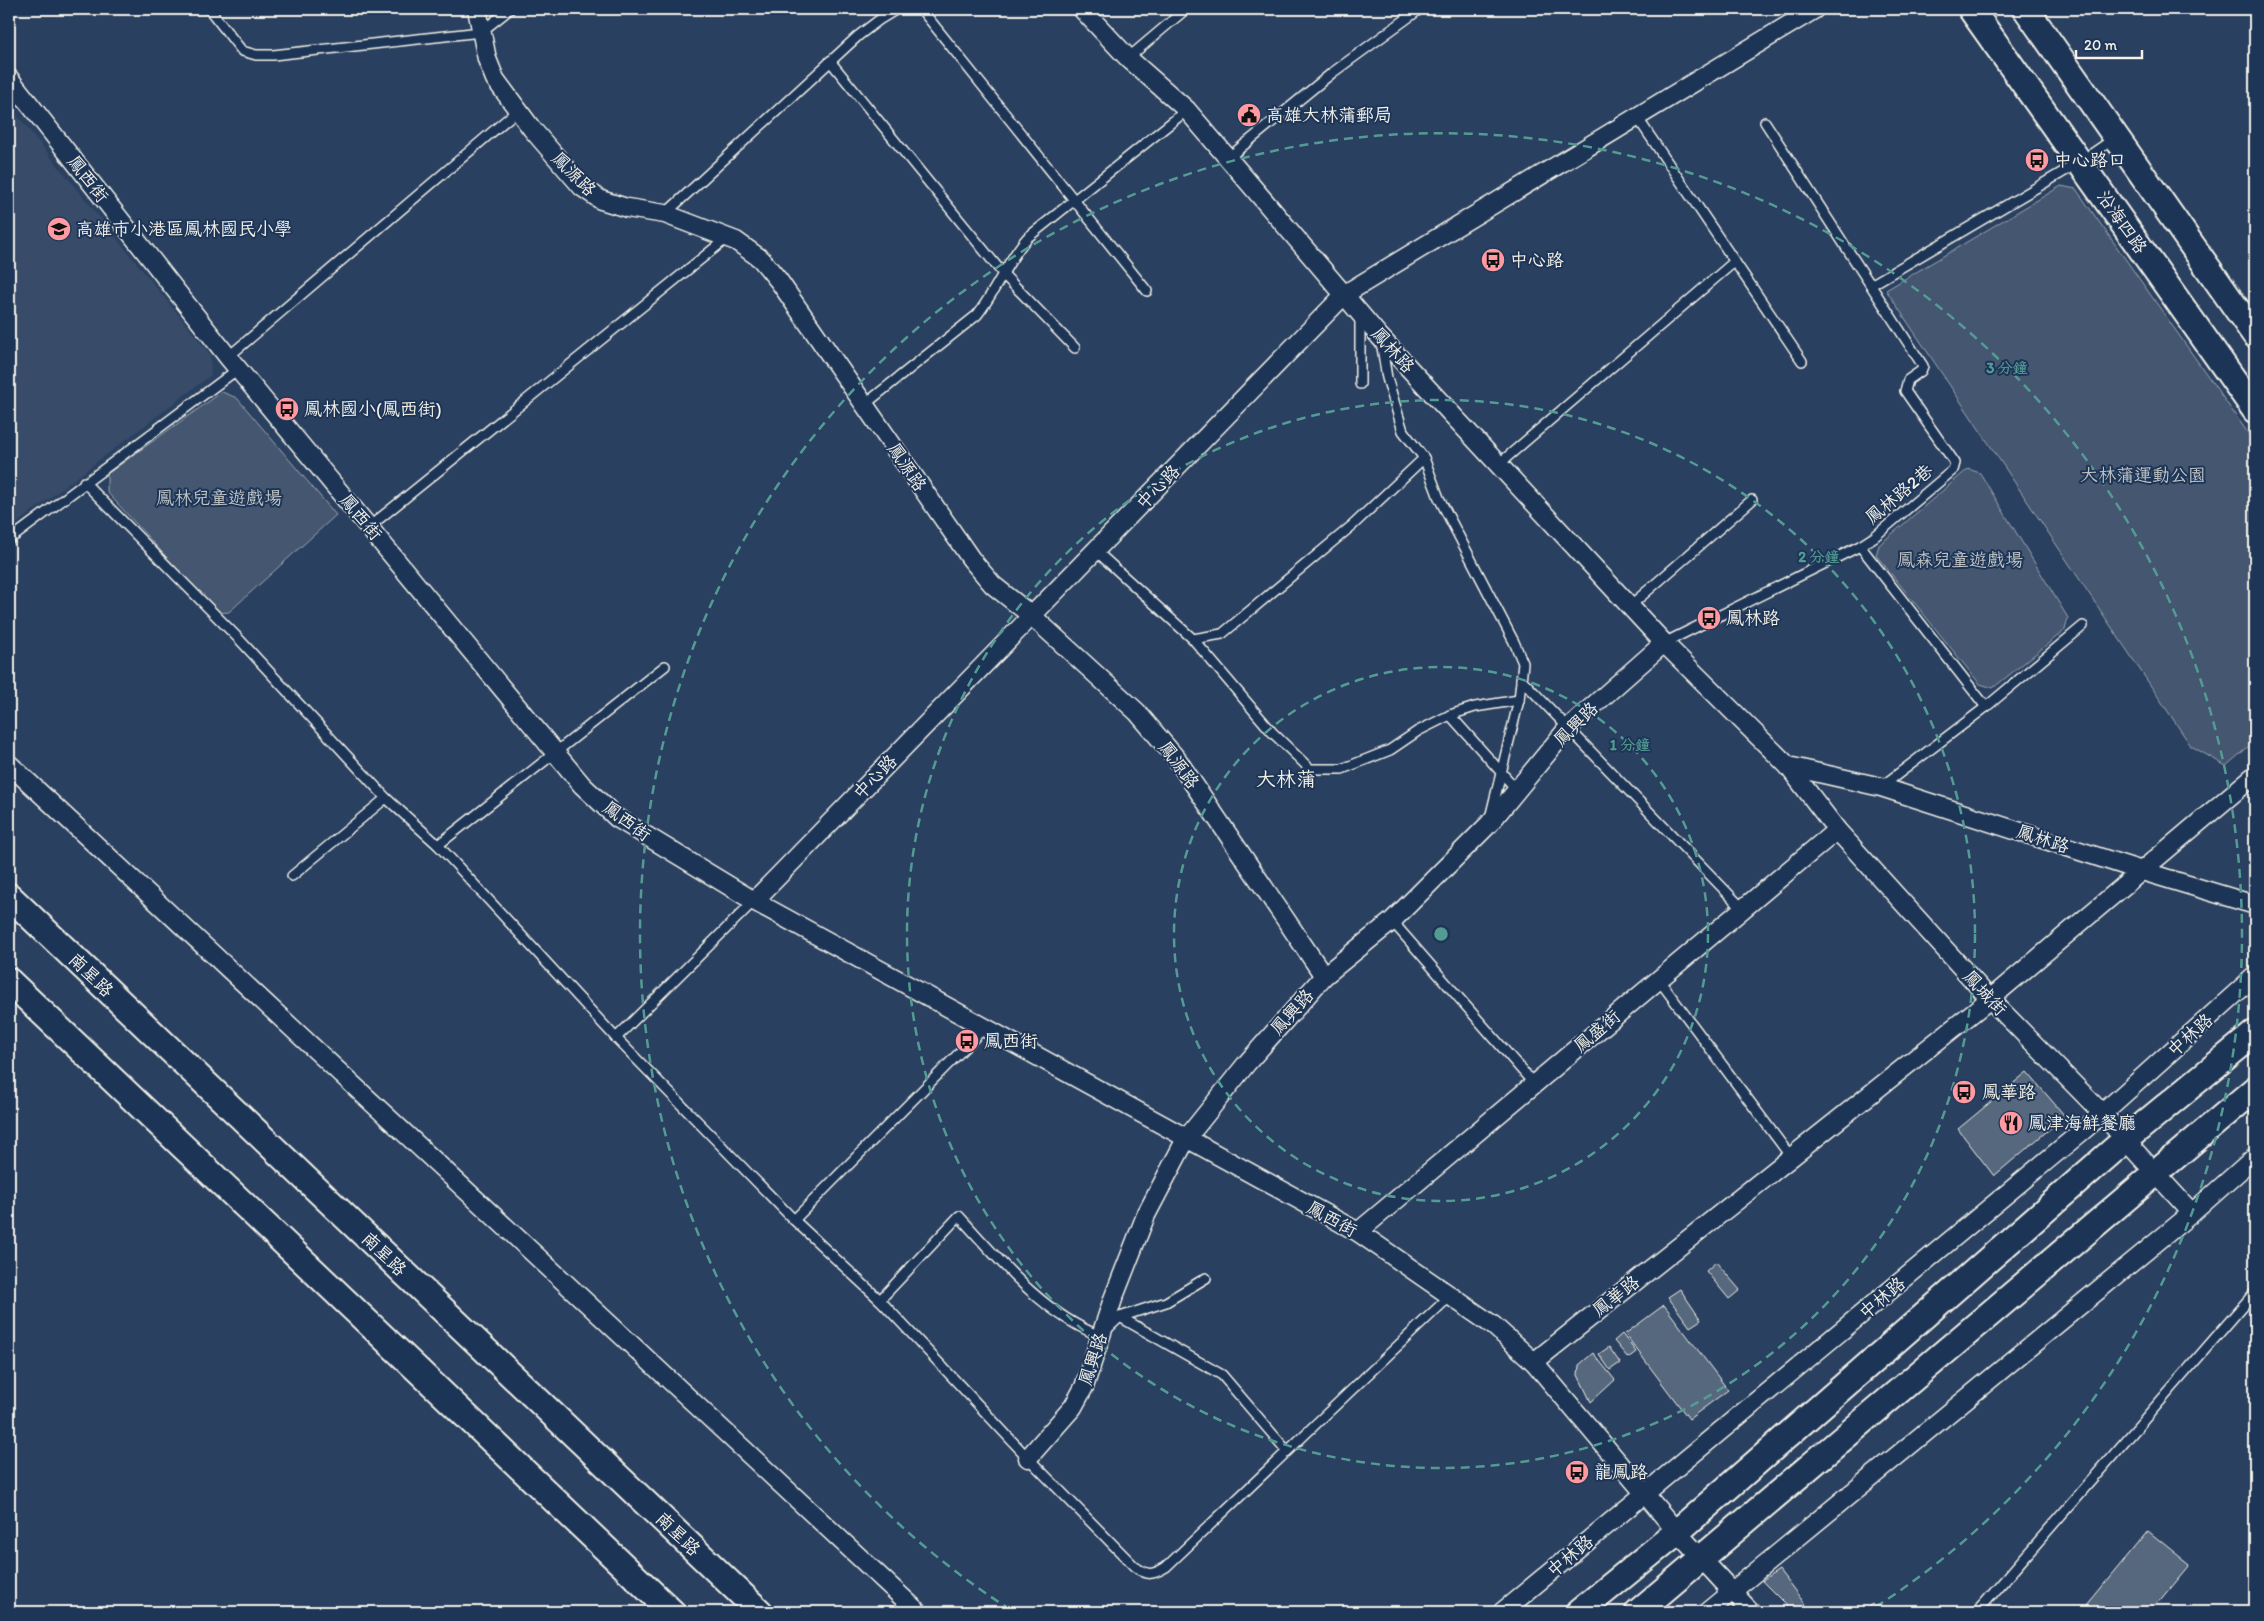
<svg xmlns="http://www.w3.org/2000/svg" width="2264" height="1621" font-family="Itim,'LXGW WenKai TC',sans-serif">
<rect width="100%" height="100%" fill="#2a4060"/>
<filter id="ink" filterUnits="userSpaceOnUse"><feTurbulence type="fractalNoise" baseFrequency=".02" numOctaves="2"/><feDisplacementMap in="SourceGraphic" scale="10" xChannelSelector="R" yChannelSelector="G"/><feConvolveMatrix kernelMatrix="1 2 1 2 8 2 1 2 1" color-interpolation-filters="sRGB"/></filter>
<g filter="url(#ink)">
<!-- built -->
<path fill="#374c69" d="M9,105l201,249 1,21 -202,154z"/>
<!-- green -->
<g fill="#445771" stroke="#9ca4ac">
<path d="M2061,186l15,3 179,254v298l-29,25 -35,-20 -305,-456z"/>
<path d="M222,392l15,6 99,117 -107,97 -12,1 -110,-121v-18z"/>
<path d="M1968,469l12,4 88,145 -3,12 -72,58 -13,-4 -104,-129 3,-10z"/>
</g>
<!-- building -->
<g fill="#56677d" stroke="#f4f1e8">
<path d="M2027,1072l38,44 -71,60 -36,-47z"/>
<path d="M1716,1262l24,28 -11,9 -23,-28z"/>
<path d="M1680,1289l21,31 -11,7 -22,-30z"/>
<path d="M1664,1305l64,85 -39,29 -64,-85z"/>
<path d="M1622,1334l14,18 -8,6 -14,-17z"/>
<path d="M1609,1347l11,16 -10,7 -11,-16z"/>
<path d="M1593,1353l22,27 -24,22 -13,-27 1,-10z"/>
<path d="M2148,1531l42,34 -39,47h-70z"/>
<path d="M1779,1570l32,42h-18l-31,-31z"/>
<path d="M1872,1604l7,8h-18z"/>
</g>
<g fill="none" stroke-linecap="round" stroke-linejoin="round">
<!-- lane casing -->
<g stroke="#f4f1e8" stroke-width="12">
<g id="lane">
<path d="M209,9l33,42 14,4h17l208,-23 29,-23"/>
<path d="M921,9l226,282"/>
<path d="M1128,58l58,-49"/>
<path d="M830,61l174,214 71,73"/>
<path d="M1637,117l165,244"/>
<path d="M1228,158l104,-85 88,-64"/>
<path d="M665,214l193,-178 21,-16 18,-11"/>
<path d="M1871,285l209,-123 35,-24"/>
<path d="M1360,317v67"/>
<path d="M1381,341l6,37 16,53 21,27 15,40 75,144 9,21 -4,37 -28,114"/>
<path d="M228,357l290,-247"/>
<path d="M864,405l113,-90c19,-24 30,-54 50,-77l160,-128"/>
<path d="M1499,464l235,-202"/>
<path d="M84,482l154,156 148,160 52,47 178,193 178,182 86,80 148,158 107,109c13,9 18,8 31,0l284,-271"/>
<path d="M369,527l358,-289"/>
<path d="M9,540l229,-171"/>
<path d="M1860,546l126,161"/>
<path d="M1096,551l97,88 79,93 38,37h32l48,-19 28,-19 32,-16 25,-8 44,-7"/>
<path d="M1630,606l122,-106"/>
<path d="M1193,639l29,-5 132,-110 70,-66"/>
<path d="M1664,643l196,-97 14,-9 79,-67 2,-7 -50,-72 3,-11 13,-9 2,-5 -158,-244"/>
<path d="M1521,679l222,230"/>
<path d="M1450,715l67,75"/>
<path d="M1881,787l105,-80 97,-81"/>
<path d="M438,845l227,-179"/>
<path d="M292,876l94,-78"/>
<path d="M1392,921l142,163"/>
<path d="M1659,980l132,177"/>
<path d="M616,1038l138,-137"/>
<path d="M794,1220l190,-192"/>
<path d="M880,1300l79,-84c41,45 83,97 141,120l20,-19 46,-15 40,-24"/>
<path d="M1120,1317l102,58 65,76"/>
<path d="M1977,1612l278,-320"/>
</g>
</g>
<!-- street casing -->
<g stroke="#f4f1e8" stroke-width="21">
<g id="street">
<path d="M477,9l10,50 8,20 37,50 50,58 19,13 26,8 38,6 71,27 25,18 18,22 192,278 22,26 39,31 105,96 39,46 148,218"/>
<path d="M1082,9l46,49 59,52 193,227 284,306 124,123 49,64 153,169 113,115 22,26 67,73"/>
<path d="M9,78l219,279 354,428 35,33 137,83 604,331 136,94 40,36 143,170 74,80"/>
<path d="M9,764l909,848"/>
<path d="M1788,766l93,21 261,84 113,34"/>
<path d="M754,901l591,-607 470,-285"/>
<path d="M1358,1232l479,-402"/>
<path d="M1534,1362l456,-363 265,-224"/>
<path d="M1028,1458l45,-51 11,-20 29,-88 33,-84 40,-76 61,-76 77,-87 68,-55 97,-97 79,-96 96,-85"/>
<path d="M1502,1612l584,-484 169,-152"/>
<path d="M1707,1612l485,-399 63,-56"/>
</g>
</g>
<!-- secondary casing -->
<g stroke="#f4f1e8" stroke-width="29">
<g id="secondary">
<path d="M1971,9l284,401"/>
<path d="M2026,9l229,326"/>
<path d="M9,896l751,716"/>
<path d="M9,981l663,631"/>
<path d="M1579,1612l98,-80 448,-392 130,-107"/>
<path d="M1638,1612l617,-523"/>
</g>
</g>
<!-- lane -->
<use href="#lane" stroke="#1d3557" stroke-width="9"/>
<!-- street -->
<use href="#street" stroke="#1d3557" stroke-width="18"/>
<!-- secondary -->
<use href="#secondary" stroke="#1d3557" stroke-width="25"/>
</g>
</g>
<!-- distance rings -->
<g fill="none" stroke="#549b93" stroke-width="2.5" stroke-dasharray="9 6">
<circle cx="1441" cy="934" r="267"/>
<circle cx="1441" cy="934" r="534"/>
<path d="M1011 1610A801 801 0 1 1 1871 1610"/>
</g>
<!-- icons -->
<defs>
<g id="civic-disc" transform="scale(1.25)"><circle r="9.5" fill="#ff9aa2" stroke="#1d3557"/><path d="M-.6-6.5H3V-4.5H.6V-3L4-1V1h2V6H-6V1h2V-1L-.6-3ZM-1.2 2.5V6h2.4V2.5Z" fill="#111"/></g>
<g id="bus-disc" transform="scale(1.25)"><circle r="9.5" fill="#ff9aa2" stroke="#1d3557"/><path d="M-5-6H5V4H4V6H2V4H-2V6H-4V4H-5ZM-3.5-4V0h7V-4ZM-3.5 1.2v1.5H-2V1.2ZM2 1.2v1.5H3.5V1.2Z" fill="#111"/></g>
<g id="school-disc" transform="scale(1.25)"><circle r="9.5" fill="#ff9aa2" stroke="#1d3557"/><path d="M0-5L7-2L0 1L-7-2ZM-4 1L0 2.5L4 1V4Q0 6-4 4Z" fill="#111"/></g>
<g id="restaurant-disc" transform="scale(1.25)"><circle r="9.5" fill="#ff9aa2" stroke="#1d3557"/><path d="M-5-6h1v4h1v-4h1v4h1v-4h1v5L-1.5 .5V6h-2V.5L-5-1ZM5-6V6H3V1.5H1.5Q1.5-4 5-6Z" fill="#111"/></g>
</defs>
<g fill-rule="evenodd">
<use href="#civic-disc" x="1249" y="115"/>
<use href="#bus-disc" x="2037" y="160"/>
<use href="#school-disc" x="59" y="229"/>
<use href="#bus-disc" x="1493" y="260"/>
<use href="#bus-disc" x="287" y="409"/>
<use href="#bus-disc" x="1709" y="618"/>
<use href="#bus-disc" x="967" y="1041"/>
<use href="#bus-disc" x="1964" y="1092"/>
<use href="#restaurant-disc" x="2011" y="1123"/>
<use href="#bus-disc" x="1577" y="1472"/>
</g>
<g text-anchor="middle" stroke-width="4" stroke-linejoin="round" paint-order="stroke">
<!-- poi labels -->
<g font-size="18" fill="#f4f1e8" stroke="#1d3557" text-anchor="start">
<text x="1266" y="121">高雄大林蒲郵局</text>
<text x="2054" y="166">中心路口</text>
<text x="76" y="235">高雄市小港區鳳林國民小學</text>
<text x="1510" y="266">中心路</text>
<text x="304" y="415">鳳林國小(鳳西街)</text>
<text x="1726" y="624">鳳林路</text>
<text x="984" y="1047">鳳西街</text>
<text x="1982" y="1098">鳳華路</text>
<text x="2028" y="1129">鳳津海鮮餐廳</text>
<text x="1594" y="1478">龍鳳路</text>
</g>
<!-- street labels -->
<g font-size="18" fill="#f4f1e8" stroke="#1d3557">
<text transform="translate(574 174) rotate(45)" y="6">鳳源路</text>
<text transform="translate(88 179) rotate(52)" y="6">鳳西街</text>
<text transform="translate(2122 222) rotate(55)" y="6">沿海四路</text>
<text transform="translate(1393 350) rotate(48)" y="6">鳳林路</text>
<text transform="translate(907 467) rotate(56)" y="6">鳳源路</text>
<text transform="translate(1158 487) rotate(-46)" y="6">中心路</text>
<text transform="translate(1899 494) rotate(-40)" y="6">鳳林路2巷</text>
<text transform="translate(361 517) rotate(50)" y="6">鳳西街</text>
<text transform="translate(1576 724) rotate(-45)" y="6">鳳興路</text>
<text transform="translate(1179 765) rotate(53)" y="6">鳳源路</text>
<text transform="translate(875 777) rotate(-46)" y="6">中心路</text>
<text transform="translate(627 821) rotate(36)" y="6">鳳西街</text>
<text transform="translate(2043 839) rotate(18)" y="6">鳳林路</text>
<text transform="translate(91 975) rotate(44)" y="6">南星路</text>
<text transform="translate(1985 993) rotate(47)" y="6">鳳城街</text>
<text transform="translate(1292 1012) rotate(-48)" y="6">鳳興路</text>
<text transform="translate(1597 1031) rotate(-40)" y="6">鳳盛街</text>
<text transform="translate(2190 1035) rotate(-42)" y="6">中林路</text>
<text transform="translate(1332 1219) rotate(29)" y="6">鳳西街</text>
<text transform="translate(384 1254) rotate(44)" y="6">南星路</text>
<text transform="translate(1616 1296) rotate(-38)" y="6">鳳華路</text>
<text transform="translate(1882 1298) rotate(-40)" y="6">中林路</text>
<text transform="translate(1093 1359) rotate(-72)" y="6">鳳興路</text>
<text transform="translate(678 1534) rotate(44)" y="6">南星路</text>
<text transform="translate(1570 1556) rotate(-40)" y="6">中林路</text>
</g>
<!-- park labels -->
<g font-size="18" fill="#bfc3c4" stroke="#1d3557">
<text x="2143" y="481">大林蒲運動公園</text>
<text x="219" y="504">鳳林兒童遊戲場</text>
<text x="1960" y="566">鳳森兒童遊戲場</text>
</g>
<!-- quarter labels -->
<g font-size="20" fill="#f4f1e8" stroke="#1d3557">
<text x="1286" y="786">大林蒲</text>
</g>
</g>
<circle cx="1441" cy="934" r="8" fill="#549b93" stroke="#1d3557" stroke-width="2.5"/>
<g font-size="15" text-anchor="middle" font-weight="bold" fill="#549b93" stroke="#1d3557" stroke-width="4" stroke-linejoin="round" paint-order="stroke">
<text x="2007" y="373">3 分鐘</text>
<text x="1819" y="562">2 分鐘</text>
<text x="1630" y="750">1 分鐘</text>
</g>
<!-- margin -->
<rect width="2264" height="1621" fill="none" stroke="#1d3557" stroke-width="30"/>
<rect x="15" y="15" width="2234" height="1591" fill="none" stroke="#f4f1e8" stroke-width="2" filter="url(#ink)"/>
<!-- scale -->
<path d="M2076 50v8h66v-8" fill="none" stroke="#f4f1e8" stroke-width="2.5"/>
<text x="2084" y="50" font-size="15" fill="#f4f1e8" stroke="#1d3557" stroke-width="4" paint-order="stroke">20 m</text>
</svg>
